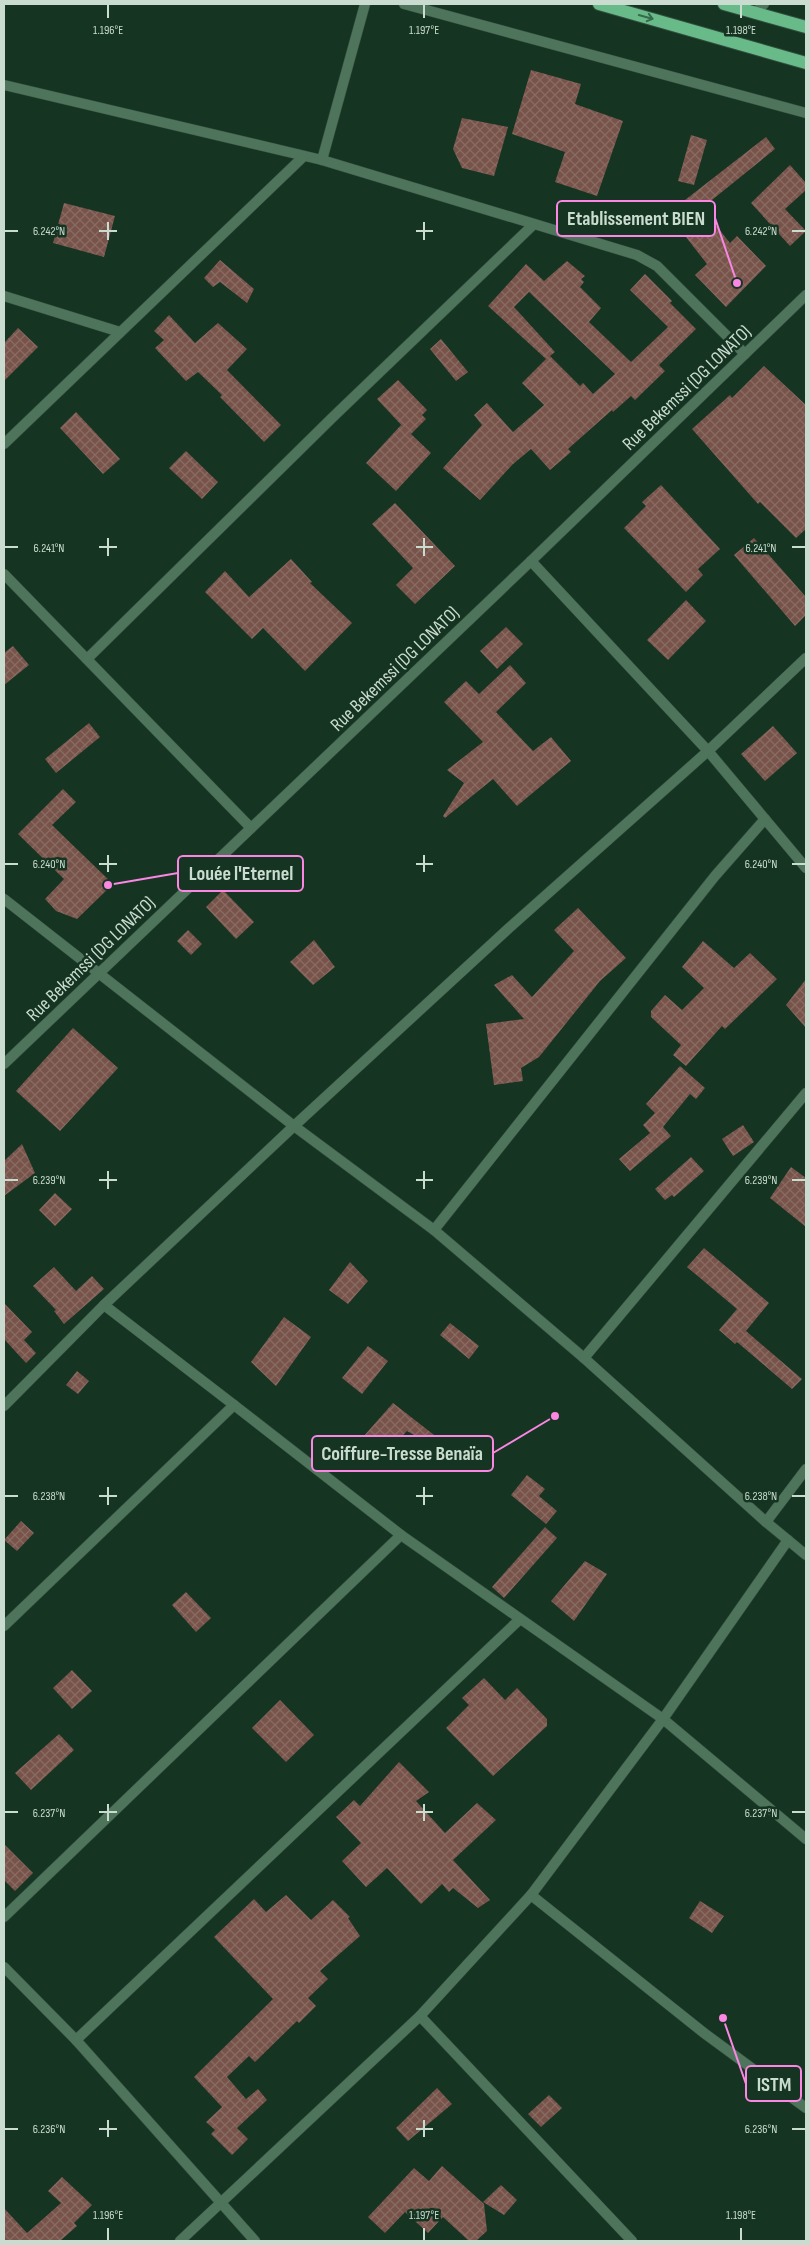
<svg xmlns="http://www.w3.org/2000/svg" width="810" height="2245" font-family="'Sofia Sans Condensed',sans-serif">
<defs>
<pattern id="building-cross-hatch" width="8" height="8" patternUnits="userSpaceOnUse" patternTransform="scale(1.25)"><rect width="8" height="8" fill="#77534a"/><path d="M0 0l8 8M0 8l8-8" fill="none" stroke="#896b63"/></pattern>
</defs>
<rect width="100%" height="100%" fill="#153422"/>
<!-- building -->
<g fill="url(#building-cross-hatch)" fill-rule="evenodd">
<path d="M531,70l50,14 -6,20 48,17 -26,75 -42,-14 10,-30 -53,-18z"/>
<path d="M462,118l46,9 -14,49 -32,-8 -9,-19z"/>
<path d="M691,135l16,5 -13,45 -16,-4z"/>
<path d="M766,137l9,12 -73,59 28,35 7,-7 29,30 -40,41 -31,-32 12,-11 -25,-32 9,-7 -15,-18z"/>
<path d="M790,165l16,18v7l-21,19 21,22 -16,15 -39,-43z"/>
<path d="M64,203l51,13 -11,41 -51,-14z"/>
<path d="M220,260l34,29 -7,14 -27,-21 -7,5 -9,-9z"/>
<path d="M567,261l18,15 -4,3 3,3 -4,5 21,21 -12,14 42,40 37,-35 -38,-37 15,-16 27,27 -2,2 26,26 -37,36 6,6 -30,29 -4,-4 -18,16 -1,-2 -44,39 3,3 -21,18 -19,-21 -19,16 -32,35 -37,-32 39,-43 -8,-10 13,-12 26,29 31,-27 -22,-22 24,-24 -58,-53 38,-42 18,17zM529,292l86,82 -22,20 -10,-11 -3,3 -30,-30 5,-4 -41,-45z"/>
<path d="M169,315l26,28 23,-20 29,26 -20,21 54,55 -17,17 -44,-45 2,-2 -24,-23 -12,9 -31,-33 9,-8 -10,-9z"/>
<path d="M18,328l20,19 -34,34v-38z"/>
<path d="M441,339l27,33 -12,9 -26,-32z"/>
<path d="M764,366l42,39v124l-10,9 -36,-36 -2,2 -66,-75 38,-34 2,3z"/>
<path d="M398,380l29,30 -5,5 4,4 -15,15 20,19 -35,38 -30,-28 35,-38 4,4 -28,-30z"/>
<path d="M76,412l44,47 -17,15 -43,-46z"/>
<path d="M186,451l32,31 -16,17 -33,-31z"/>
<path d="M661,485l59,64 -22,20 5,6 -17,17 -62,-64 22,-22 -4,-4z"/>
<path d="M395,503l60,63 -40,38 -19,-19 17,-17 -41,-44z"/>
<path d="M754,538l52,59v18l-11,11 -61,-71z"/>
<path d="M291,559l21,23 -2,1 42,40 -47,48 -42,-43 -11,11 -47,-47 20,-21 24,26z"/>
<path d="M686,600l20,21 -38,39 -21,-20z"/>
<path d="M506,627l17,17 -26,25 -17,-18z"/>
<path d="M13,646l16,19 -25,20v-32z"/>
<path d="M510,665l16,18 -30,29 37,39 18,-14 20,24 -54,45 -24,-27 -48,39 -2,-2 21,-33 -17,-13 36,-28 -39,-40 22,-21 13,13z"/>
<path d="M89,723l11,14 -44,36 -11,-14z"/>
<path d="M773,726l24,27 -32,28 -24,-27z"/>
<path d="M63,789l13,13 -24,23 61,59 -36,35 -21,-8 -11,-12 19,-20 -46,-45z"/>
<path d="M223,890l31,32 -18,17 -30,-32z"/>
<path d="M578,908l48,50 -26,23 -61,76 -18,11 2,13 -29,4 -8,-61 38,-5 -30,-34 18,-10 20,22 42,-46 -20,-21z"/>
<path d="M188,930l14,14 -11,11 -14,-14z"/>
<path d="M314,940l21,27 -22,18 -23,-23z"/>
<path d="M703,941l31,27 16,-15 27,26 -52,50 -3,-3 -36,40 -13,-11 8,-10 -30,-28v-6l14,-16 17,15 22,-22 -22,-21z"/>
<path d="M806,979v49l-20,-23z"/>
<path d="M73,1028l45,40 -58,63 -44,-40z"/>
<path d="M680,1066l25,22 -9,11 -6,-5 -27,33 8,9 -41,35 -11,-12 31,-26 -7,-8 12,-12 -9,-9z"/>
<path d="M743,1125l11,17 -21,14 -11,-17z"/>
<path d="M22,1144l13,29 -31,23v-35z"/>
<path d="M691,1157l13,14 -30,26 -2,-2 -7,5 -10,-11z"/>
<path d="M791,1167l15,11v49l-36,-29z"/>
<path d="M55,1193l17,16 -17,17 -16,-16z"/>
<path d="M704,1248l65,55 -23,28 56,48 -10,10 -55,-47 -2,2 -16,-14 18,-21 -50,-42z"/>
<path d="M350,1262l18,19 -20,23 -19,-14z"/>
<path d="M54,1267l22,24 16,-15 12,13 -40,35 -10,-13 2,-1 -23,-24z"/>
<path d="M4,1303l28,29 -8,8 12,13 -10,10 -22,-24z"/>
<path d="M284,1317l27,20 -35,49 -25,-24z"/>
<path d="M450,1323l29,23 -10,13 -29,-24z"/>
<path d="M368,1346l20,15 -26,33 -20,-16z"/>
<path d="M77,1371l12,10 -11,13 -12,-9z"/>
<path d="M393,1403l45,35 -5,8 -26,-15 -31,33 -21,-18z"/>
<path d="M527,1475l18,14 -6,7 18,15 -11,13 -35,-29z"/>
<path d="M21,1521l13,12 -17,18 -13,-11z"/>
<path d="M545,1527l12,11 -53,60 -12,-11z"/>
<path d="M585,1561l22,13 -33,47 -23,-20z"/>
<path d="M186,1592l25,26 -15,14 -24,-27z"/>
<path d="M72,1670l20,21 -20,18 -19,-21z"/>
<path d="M484,1678l21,22 12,-12 30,31v7l-54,50 -47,-48 23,-23 -7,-7z"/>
<path d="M280,1700l34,35 -28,27 -34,-34z"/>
<path d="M59,1734l15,16 -43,40 -16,-17z"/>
<path d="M399,1762l30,30 -13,9 29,32 32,-30 19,17 -43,40 37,40 -12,8 -25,-20 -4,4 -7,-8 -21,20 -34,-36 -21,19 -24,-26 19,-18 -25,-26 18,-17 6,6z"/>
<path d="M4,1844l29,29 -18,18 -11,-11z"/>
<path d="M286,1895l25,25 22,-20 17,17 -2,1 12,18 -40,35 8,8 -20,19 8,8 -17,17 -2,-2 -42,41 -6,-6 -22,21 19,22 12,-10 9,11 -30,28 11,11 -16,16 -21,-21 4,-4 -9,-8 16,-15 -28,-30 79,-78 -59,-62 40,-38 12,13z"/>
<path d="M700,1901l24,15 -12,17 -23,-15z"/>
<path d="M437,2088l15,16 -44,37 -12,-13z"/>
<path d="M549,2095l13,13 -21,19 -13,-13z"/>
<path d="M442,2166l42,38 3,27 -11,10h-7l-26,-24 -15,16 -23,-21 -20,21 -17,-16 46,-49 15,13z"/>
<path d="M62,2177l30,28 -18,18 3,3 -17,15h-56v-33l23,25 34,-30 -13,-12z"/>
<path d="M501,2185l16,15 -13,15 -21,-13z"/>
</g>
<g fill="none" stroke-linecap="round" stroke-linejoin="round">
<!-- minor casing -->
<g stroke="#324f3e" stroke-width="11">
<g id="minor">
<path d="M404,4l402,109"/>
<path d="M755,13l9,-9"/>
<path d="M4,85l318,75 315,95 20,11 88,88"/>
<path d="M322,160l43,-156"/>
<path d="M4,296l116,36"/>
<path d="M4,444l300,-288"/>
<path d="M531,561l177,190 98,117"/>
<path d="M4,574l247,254"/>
<path d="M87,659l247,-243 199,-191"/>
<path d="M4,899l290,227 140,104 150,128 182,164 40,33"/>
<path d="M4,1064l527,-503 275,-266"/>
<path d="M434,1230l281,-354 50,-57"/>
<path d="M104,1305l130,100"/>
<path d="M584,1358l222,-265"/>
<path d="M4,1406l100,-101 190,-179 215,-198 199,-177 98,-93"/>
<path d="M766,1522l40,-53"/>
<path d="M4,1626l230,-221 167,130 262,184 143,120"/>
<path d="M531,1895l173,138 102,75"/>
<path d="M4,1917l397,-382"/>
<path d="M4,1967l72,73 179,201"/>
<path d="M420,2016l212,225"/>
<path d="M76,2040l443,-420"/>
<path d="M180,2241l240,-225 111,-121 132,-176 125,-179"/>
</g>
</g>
<!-- primary casing -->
<g stroke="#324f3e" stroke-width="14">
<g id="primary">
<path d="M599,4l207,59"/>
<path d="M724,4l82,23"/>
</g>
</g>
<!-- minor -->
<use href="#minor" stroke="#4e745c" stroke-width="10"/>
<!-- primary -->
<use href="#primary" stroke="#68bb89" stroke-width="12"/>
</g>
<!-- one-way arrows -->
<defs><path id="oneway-shaft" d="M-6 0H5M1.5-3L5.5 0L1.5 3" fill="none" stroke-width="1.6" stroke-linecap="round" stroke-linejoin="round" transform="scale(1.25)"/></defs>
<use stroke="#366a4b" href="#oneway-shaft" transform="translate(646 17) rotate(16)"/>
<!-- ticks -->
<path fill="none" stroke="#cadccf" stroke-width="2" d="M108,5v13M424,5v13M741,5v13M108,222v18M424,222v18M5,231h13M99,231h18M416,231h17M792,231h13M108,538v18M424,538v18M5,547h13M99,547h18M416,547h17M792,547h13M108,855v17M424,855v17M5,864h13M99,864h18M416,864h17M792,864h13M108,1171v18M424,1171v18M5,1180h13M99,1180h18M416,1180h17M792,1180h13M108,1487v18M424,1487v18M5,1496h13M99,1496h18M416,1496h17M792,1496h13M108,1804v17M424,1804v17M5,1812h13M99,1812h18M416,1812h17M792,1812h13M108,2120v17M424,2120v17M5,2129h13M99,2129h18M416,2129h17M792,2129h13M108,2228v12M424,2228v12M741,2228v12"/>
<g text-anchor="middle" stroke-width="5" stroke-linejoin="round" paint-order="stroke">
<!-- street labels -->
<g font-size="19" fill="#cadccf" stroke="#153422">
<text transform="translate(686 387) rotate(-44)" y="7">Rue Bekemssi (DG LONATO)</text>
<text transform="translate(394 668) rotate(-44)" y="7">Rue Bekemssi (DG LONATO)</text>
<text transform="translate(90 958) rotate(-44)" y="7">Rue Bekemssi (DG LONATO)</text>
</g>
</g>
<g font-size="12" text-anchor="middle" fill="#cadccf" stroke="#153422" stroke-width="5" stroke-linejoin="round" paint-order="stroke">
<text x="108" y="34">1.196°E</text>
<text x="424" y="34">1.197°E</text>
<text x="741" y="34">1.198°E</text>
<text x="49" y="235">6.242°N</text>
<text x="761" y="235">6.242°N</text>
<text x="49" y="552">6.241°N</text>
<text x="761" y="552">6.241°N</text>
<text x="49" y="868">6.240°N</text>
<text x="761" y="868">6.240°N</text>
<text x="49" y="1184">6.239°N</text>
<text x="761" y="1184">6.239°N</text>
<text x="49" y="1500">6.238°N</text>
<text x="761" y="1500">6.238°N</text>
<text x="49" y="1817">6.237°N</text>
<text x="761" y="1817">6.237°N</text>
<text x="49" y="2133">6.236°N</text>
<text x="761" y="2133">6.236°N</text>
<text x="108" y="2219">1.196°E</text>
<text x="424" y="2219">1.197°E</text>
<text x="741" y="2219">1.198°E</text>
</g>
<!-- callouts -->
<path fill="none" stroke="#fc86e3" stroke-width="2" d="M737 283L715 218M108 885L178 873M555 1416L493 1453M723 2018L746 2084"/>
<g fill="#fc86e3" stroke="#153422" stroke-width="2">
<circle cx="737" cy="283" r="5"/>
<circle cx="108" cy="885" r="5"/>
<circle cx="555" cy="1416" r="5"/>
<circle cx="723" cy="2018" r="5"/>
</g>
<g fill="#153422" stroke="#fc86e3" stroke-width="2">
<rect x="557" y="201" width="158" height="35" rx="5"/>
<rect x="178" y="856" width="125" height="35" rx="5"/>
<rect x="312" y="1436" width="181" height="35" rx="5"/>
<rect x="746" y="2066" width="55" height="35" rx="5"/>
</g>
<g font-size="20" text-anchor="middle" font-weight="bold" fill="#cadccf">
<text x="636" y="225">Etablissement BIEN</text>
<text x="241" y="880">Louée l'Eternel</text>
<text x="402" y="1460">Coiffure-Tresse Benaïa</text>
<text x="774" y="2091">ISTM</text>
</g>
<!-- border -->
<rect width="810" height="2245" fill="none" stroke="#cadccf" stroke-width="10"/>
</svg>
